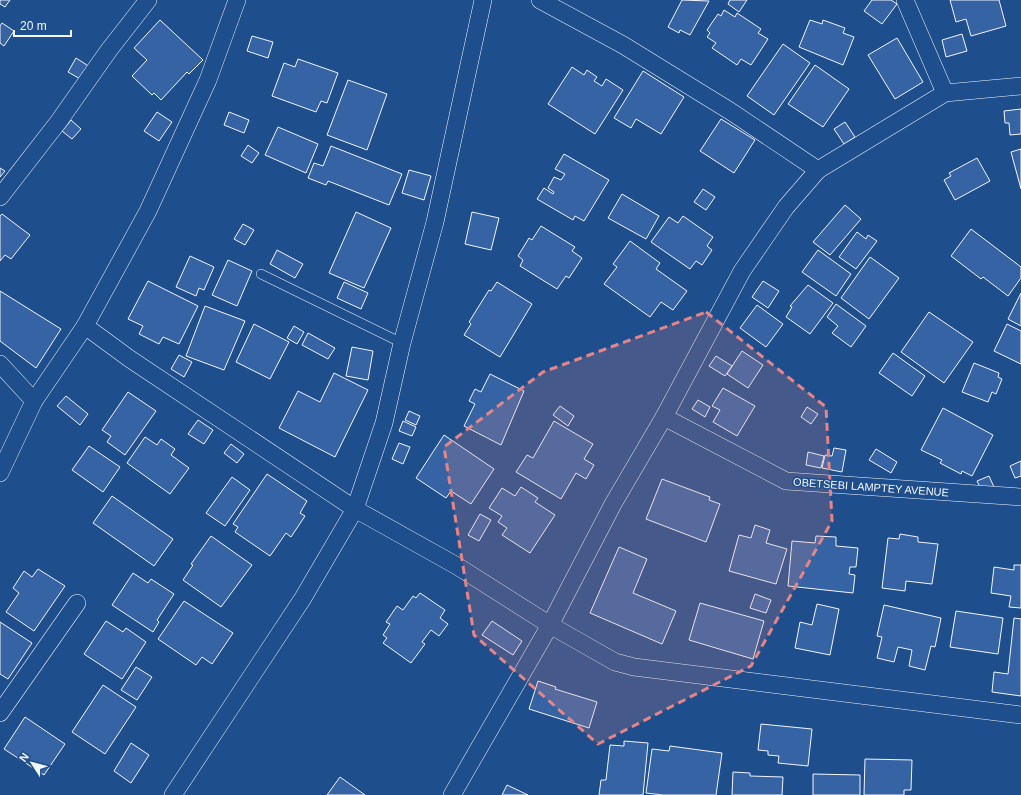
<svg xmlns="http://www.w3.org/2000/svg" width="1021" height="795" font-family="Helvetica,sans-serif">
<rect width="100%" height="100%" fill="#1f4e8c"/>
<!-- building -->
<g fill="#3563a3" stroke="#f2f6ff">
<path d="M0,0h10l-5,7 -5,-3z"/>
<path d="M682,0l27,1 -19,34 -10,-5 -1,3 -11,-6z"/>
<path d="M730,0h17l-8,12 -11,-8z"/>
<path d="M872,0h19l6,4 -15,20 -18,-13z"/>
<path d="M950,0h49l7,26 -35,10 -5,-17 -10,3z"/>
<path d="M724,10l11,7 2,-4 24,16 -3,4 10,6 -17,26 -10,-6 -4,6 -25,-17 4,-5 -9,-6 3,-4 -3,-3 11,-16 3,2z"/>
<path d="M160,20l43,40 -14,14 -2,-2 -26,28 -7,-7 -2,2 -20,-19 15,-16 -13,-12z"/>
<path d="M810,20l12,4 1,-4 22,8 -2,5 11,4 -11,28 -44,-18z"/>
<path d="M2,23l12,8 -10,15 -4,-3v-17z"/>
<path d="M962,34l5,17 -21,6 -4,-17z"/>
<path d="M252,36l21,6 -5,16 -21,-7z"/>
<path d="M897,38l26,44 -28,17 -27,-44z"/>
<path d="M783,44l27,19 -36,52 -27,-19z"/>
<path d="M76,58l14,9 -8,13 -14,-8z"/>
<path d="M298,59l40,14 -11,30 -6,-2 -5,11 -44,-16 12,-33 11,4z"/>
<path d="M815,65l34,24 -26,38 -35,-23z"/>
<path d="M572,67l12,8 3,-5 10,7 -3,4 8,5 4,-7 17,11 -28,44 -47,-30z"/>
<path d="M643,71l41,26 -23,37 -25,-15 -5,9 -17,-10z"/>
<path d="M348,80l39,14 -20,56 -40,-15z"/>
<path d="M1021,109v25l-11,1 -1,-12h-4l-1,-12z"/>
<path d="M157,112l15,10 -13,19 -15,-10z"/>
<path d="M229,112l20,8 -5,13 -20,-8z"/>
<path d="M721,119l34,21 -21,33 -34,-22z"/>
<path d="M71,120l10,9 -9,10 -10,-8z"/>
<path d="M845,122l10,15 -11,7 -10,-15z"/>
<path d="M278,127l40,17 -12,29 -41,-18z"/>
<path d="M248,145l11,8 -7,10 -11,-7z"/>
<path d="M331,146l71,28 -13,31 -61,-24 -2,4 -18,-7 6,-15 9,3z"/>
<path d="M1021,149v40l-10,-37z"/>
<path d="M564,154l45,26 -25,41 -9,-5 -2,4 -36,-21 7,-11 9,6 1,-2 -6,-4 6,-11 7,3 4,-6 -10,-5z"/>
<path d="M977,158l13,23 -35,19 -11,-20 7,-4 -2,-3z"/>
<path d="M0,168l5,3 -5,6z"/>
<path d="M409,170l22,6 -7,24 -22,-7z"/>
<path d="M703,189l12,8 -9,13 -12,-8z"/>
<path d="M622,194l37,22 -13,23 -38,-21z"/>
<path d="M845,205l16,14 -31,36 -17,-13z"/>
<path d="M356,212l35,16 -27,60 -35,-15z"/>
<path d="M472,212l27,6 -8,32 -26,-6z"/>
<path d="M2,214l28,21 -19,24 -6,-4 -5,6v-45z"/>
<path d="M683,216l30,21 -6,9 5,4 -10,15 -6,-4 -6,8 -39,-27 18,-25 9,6z"/>
<path d="M243,224l11,6 -9,15 -11,-6z"/>
<path d="M541,226l34,21 -3,4 10,7 -13,20 -3,-2 -9,13 -37,-23 3,-6 -5,-4 11,-18 3,2z"/>
<path d="M971,229l50,38v11l-13,18 -25,-19 -2,2 -30,-23z"/>
<path d="M857,232l9,7 2,-4 9,6 -21,28 -17,-12z"/>
<path d="M630,241l30,22 -4,6 31,22 -14,19 -12,-8 -11,15 -46,-33 13,-17 -4,-3z"/>
<path d="M277,250l26,14 -8,14 -25,-14z"/>
<path d="M818,250l33,24 -15,22 -34,-24z"/>
<path d="M190,256l24,11 -10,23 -5,-2 -3,8 -20,-9z"/>
<path d="M870,257l29,21 -30,41 -28,-21z"/>
<path d="M228,260l24,11 -15,35 -25,-11z"/>
<path d="M148,281l50,25 -19,38 -16,-7 -4,7 -20,-10 4,-8 -15,-7z"/>
<path d="M763,281l16,10 -11,17 -16,-11z"/>
<path d="M344,282l24,11 -7,16 -24,-11z"/>
<path d="M497,282l35,22 -32,53 -36,-22 7,-11 -2,-2 20,-32 2,1z"/>
<path d="M808,285l25,18 -23,31 -24,-17 6,-10 -2,-1z"/>
<path d="M0,291l61,38 -25,39 -36,-27z"/>
<path d="M1021,293v33l-13,-7z"/>
<path d="M836,304l30,22 -15,21 -19,-14 6,-7 -11,-9z"/>
<path d="M757,305l26,19 -17,23 -26,-19z"/>
<path d="M205,306l40,15 -21,49 -38,-14z"/>
<path d="M929,312l44,30 -29,41 -43,-31z"/>
<path d="M254,324l35,18 -19,37 -34,-17z"/>
<path d="M1007,324l14,7v33l-27,-13z"/>
<path d="M294,326l10,6 -7,12 -10,-6z"/>
<path d="M308,333l27,15 -7,11 -26,-14z"/>
<path d="M352,347l21,4 -5,29 -22,-4z"/>
<path d="M742,351l21,14 -15,23 -21,-14z"/>
<path d="M893,353l32,23 -13,20 -33,-23z"/>
<path d="M179,355l13,7 -8,15 -13,-8z"/>
<path d="M716,356l16,10 -7,10 -16,-10z"/>
<path d="M974,363l25,10 -1,4 4,2 -6,15 -4,-2 -4,10 -26,-10z"/>
<path d="M334,373l34,17 -33,67 -56,-29 19,-37 22,11z"/>
<path d="M490,374l34,17 -23,54 -37,-19 11,-22 -6,-3 6,-12 6,3z"/>
<path d="M723,388l32,18 -18,30 -24,-14 7,-12 -8,-4z"/>
<path d="M128,392l28,19 -31,44 -18,-13 4,-6 -9,-6z"/>
<path d="M66,396l22,18 -8,11 -23,-19z"/>
<path d="M698,400l12,7 -5,10 -13,-8z"/>
<path d="M560,406l14,10 -6,10 -15,-11z"/>
<path d="M807,407l11,7 -7,10 -10,-7z"/>
<path d="M943,408l50,27 -21,41 -10,-5 -1,3 -21,-11 2,-3 -21,-10z"/>
<path d="M409,411l11,5 -4,9 -11,-5z"/>
<path d="M198,420l15,10 -9,14 -16,-10z"/>
<path d="M403,421l13,6 -4,9 -13,-5z"/>
<path d="M554,421l39,23 -9,15 10,6 -8,14 -10,-6 -15,26 -45,-27 11,-17 6,3z"/>
<path d="M444,435l50,34 -23,35 -20,-13 -5,7 -30,-20z"/>
<path d="M145,437l12,8 4,-6 14,10 -4,6 18,13 -19,26 -43,-31z"/>
<path d="M399,443l11,4 -7,17 -11,-5z"/>
<path d="M231,444l13,10 -7,9 -13,-10z"/>
<path d="M89,446l31,21 -17,25 -31,-22z"/>
<path d="M834,448l12,2 -4,22 -20,-4 3,-13 7,1z"/>
<path d="M876,449l21,13 -6,11 -22,-13z"/>
<path d="M808,452l16,4 -3,12 -15,-3z"/>
<path d="M1021,461v15l-6,2 -5,-12z"/>
<path d="M267,474l40,27 -7,12 5,3 -14,21 -5,-4 -16,23 -35,-24 3,-5 -5,-3z"/>
<path d="M989,476l5,11 -12,4 -5,-10z"/>
<path d="M232,477l18,13 -25,36 -19,-13z"/>
<path d="M662,479l48,18 -1,3 11,4 -14,38 -60,-23z"/>
<path d="M521,487l17,11 -3,4 20,13 -25,38 -28,-18 5,-7 -9,-6 4,-6 -13,-8 13,-20 13,8z"/>
<path d="M112,496l61,43 -19,27 -61,-43z"/>
<path d="M480,514l11,6 -12,21 -11,-6z"/>
<path d="M755,525l15,5 -4,13 21,6 -11,35 -47,-13 10,-36 12,3z"/>
<path d="M900,534l18,3v5l20,2 -6,40 -26,-3 -1,10 -23,-3 6,-50 11,1z"/>
<path d="M211,536l41,29 -31,42 -38,-27 10,-15 -2,-1z"/>
<path d="M816,536l20,1v9l22,2 -2,19h-6l-1,7 6,1 -2,18 -65,-7 4,-45 23,2z"/>
<path d="M619,547l28,12 -14,34 43,18 -14,33 -72,-31z"/>
<path d="M1014,565h7v43l-12,-1 2,-11 -20,-3 3,-26 20,3z"/>
<path d="M38,569l27,17 -31,45 -28,-19 13,-19 -6,-5 11,-17 8,6z"/>
<path d="M133,573l15,10 3,-4 23,15 -17,26 2,2 -6,10 -41,-27z"/>
<path d="M420,593l25,17 -5,8 8,6 -9,12 -8,-6 -9,12 3,2 -14,19 -28,-20 4,-5 -4,-3 7,-11 -4,-2 11,-16 6,4 10,-14 3,2z"/>
<path d="M755,594l16,6 -5,13 -16,-5z"/>
<path d="M184,601l49,32 -21,31 -10,-7 -6,8 -38,-26z"/>
<path d="M700,603l64,18 -11,38 -64,-19z"/>
<path d="M817,604l22,5 -9,46 -35,-7 5,-26 12,3z"/>
<path d="M884,605l57,13 -6,29 -4,-1 -6,24 -16,-4 3,-16 -14,-3 -4,15 -17,-4 5,-21 -5,-1z"/>
<path d="M956,611l47,7 -5,36 -48,-7z"/>
<path d="M1014,618l7,1v77l-29,-4 2,-20 14,2z"/>
<path d="M106,621l17,11 3,-4 20,14 -24,37 -38,-25z"/>
<path d="M492,621l30,20 -9,14 -31,-20z"/>
<path d="M0,622l32,21 -24,36 -8,-5z"/>
<path d="M136,667l16,10 -15,23 -16,-10z"/>
<path d="M538,681l18,6 -1,2 42,13 -8,26 -60,-19z"/>
<path d="M103,685l33,22 -31,47 -33,-22z"/>
<path d="M25,717l40,27 -21,31 -40,-26z"/>
<path d="M761,724l51,5 -4,37 -30,-3 1,-7 -11,-1v-4l-10,-1z"/>
<path d="M624,741l24,2 -5,52h-44l2,-15h5l4,-35 14,1z"/>
<path d="M131,743l18,12 -18,28 -17,-12z"/>
<path d="M670,746l52,7 -6,42h-53l-17,-2 6,-44 17,2z"/>
<path d="M865,759l47,1 -1,30h-7v5h-40z"/>
<path d="M733,772l17,1v3l33,1 -1,18h-50z"/>
<path d="M813,774l47,1v20h-47z"/>
<path d="M340,777l25,18h-38z"/>
<path d="M507,785l21,10h-26z"/>
</g>
<g fill="none" stroke-linecap="round" stroke-linejoin="round">
<!-- service casing -->
<g stroke="#f2f6ff" stroke-width="10">
<path id="service" d="M261,274l141,69"/>
</g>
<!-- minor casing -->
<g stroke="#f2f6ff" stroke-width="18">
<g id="minor">
<path d="M540,0l83,45 107,66 88,59"/>
<path d="M905,0l40,93"/>
<path d="M0,197l59,-76 50,-71 39,-50"/>
<path d="M85,326l45,33 225,150 102,57 93,59 65,37 19,5 387,48"/>
<path d="M0,364l34,37"/>
<path d="M664,417l122,64 235,16"/>
<path d="M0,473l34,-72 51,-75 63,-115 60,-131 29,-80"/>
<path d="M0,713l77,-110"/>
<path d="M173,795l130,-197 52,-89 29,-86 18,-80 33,-121 48,-222"/>
<path d="M452,795l98,-170 63,-121 51,-87 78,-146 44,-64 32,-37 127,-77 76,-7"/>
</g>
</g>
<!-- service -->
<use href="#service" stroke="#1f4e8c" stroke-width="9"/>
<!-- minor -->
<use href="#minor" stroke="#1f4e8c" stroke-width="17"/>
</g>
<!-- marked area -->
<path fill="#e38589" fill-opacity="0.2" stroke="#e38589" stroke-width="3" stroke-dasharray="8 5" stroke-linejoin="round" d="M706,312l120,95 6,114 -81,145 -153,78 -124,-109 -30,-188 99,-75z"/>
<g text-anchor="middle" stroke-width="3" stroke-linejoin="round" paint-order="stroke">
<!-- street labels -->
<g font-size="11" fill="#f2f6ff" stroke="#1f4e8c">
<text transform="translate(871 487) rotate(4)" y="4">OBETSEBI LAMPTEY AVENUE</text>
</g>
</g>
<!-- north arrow -->
<g transform="translate(32 763) rotate(306)" stroke="#1f4e8c" stroke-width="3" paint-order="stroke">
<path d="M0-3L7 15L0 10L-7 15Z" fill="#f2f6ff"/>
<text y="-6" font-size="11" font-weight="bold" text-anchor="middle" fill="#f2f6ff">N</text>
</g>
<!-- scale -->
<path d="M14 30v6h57v-6" fill="none" stroke="#f2f6ff" stroke-width="2"/>
<text x="20" y="30" font-size="12" fill="#f2f6ff" stroke="#1f4e8c" stroke-width="3" paint-order="stroke">20 m</text>
</svg>
